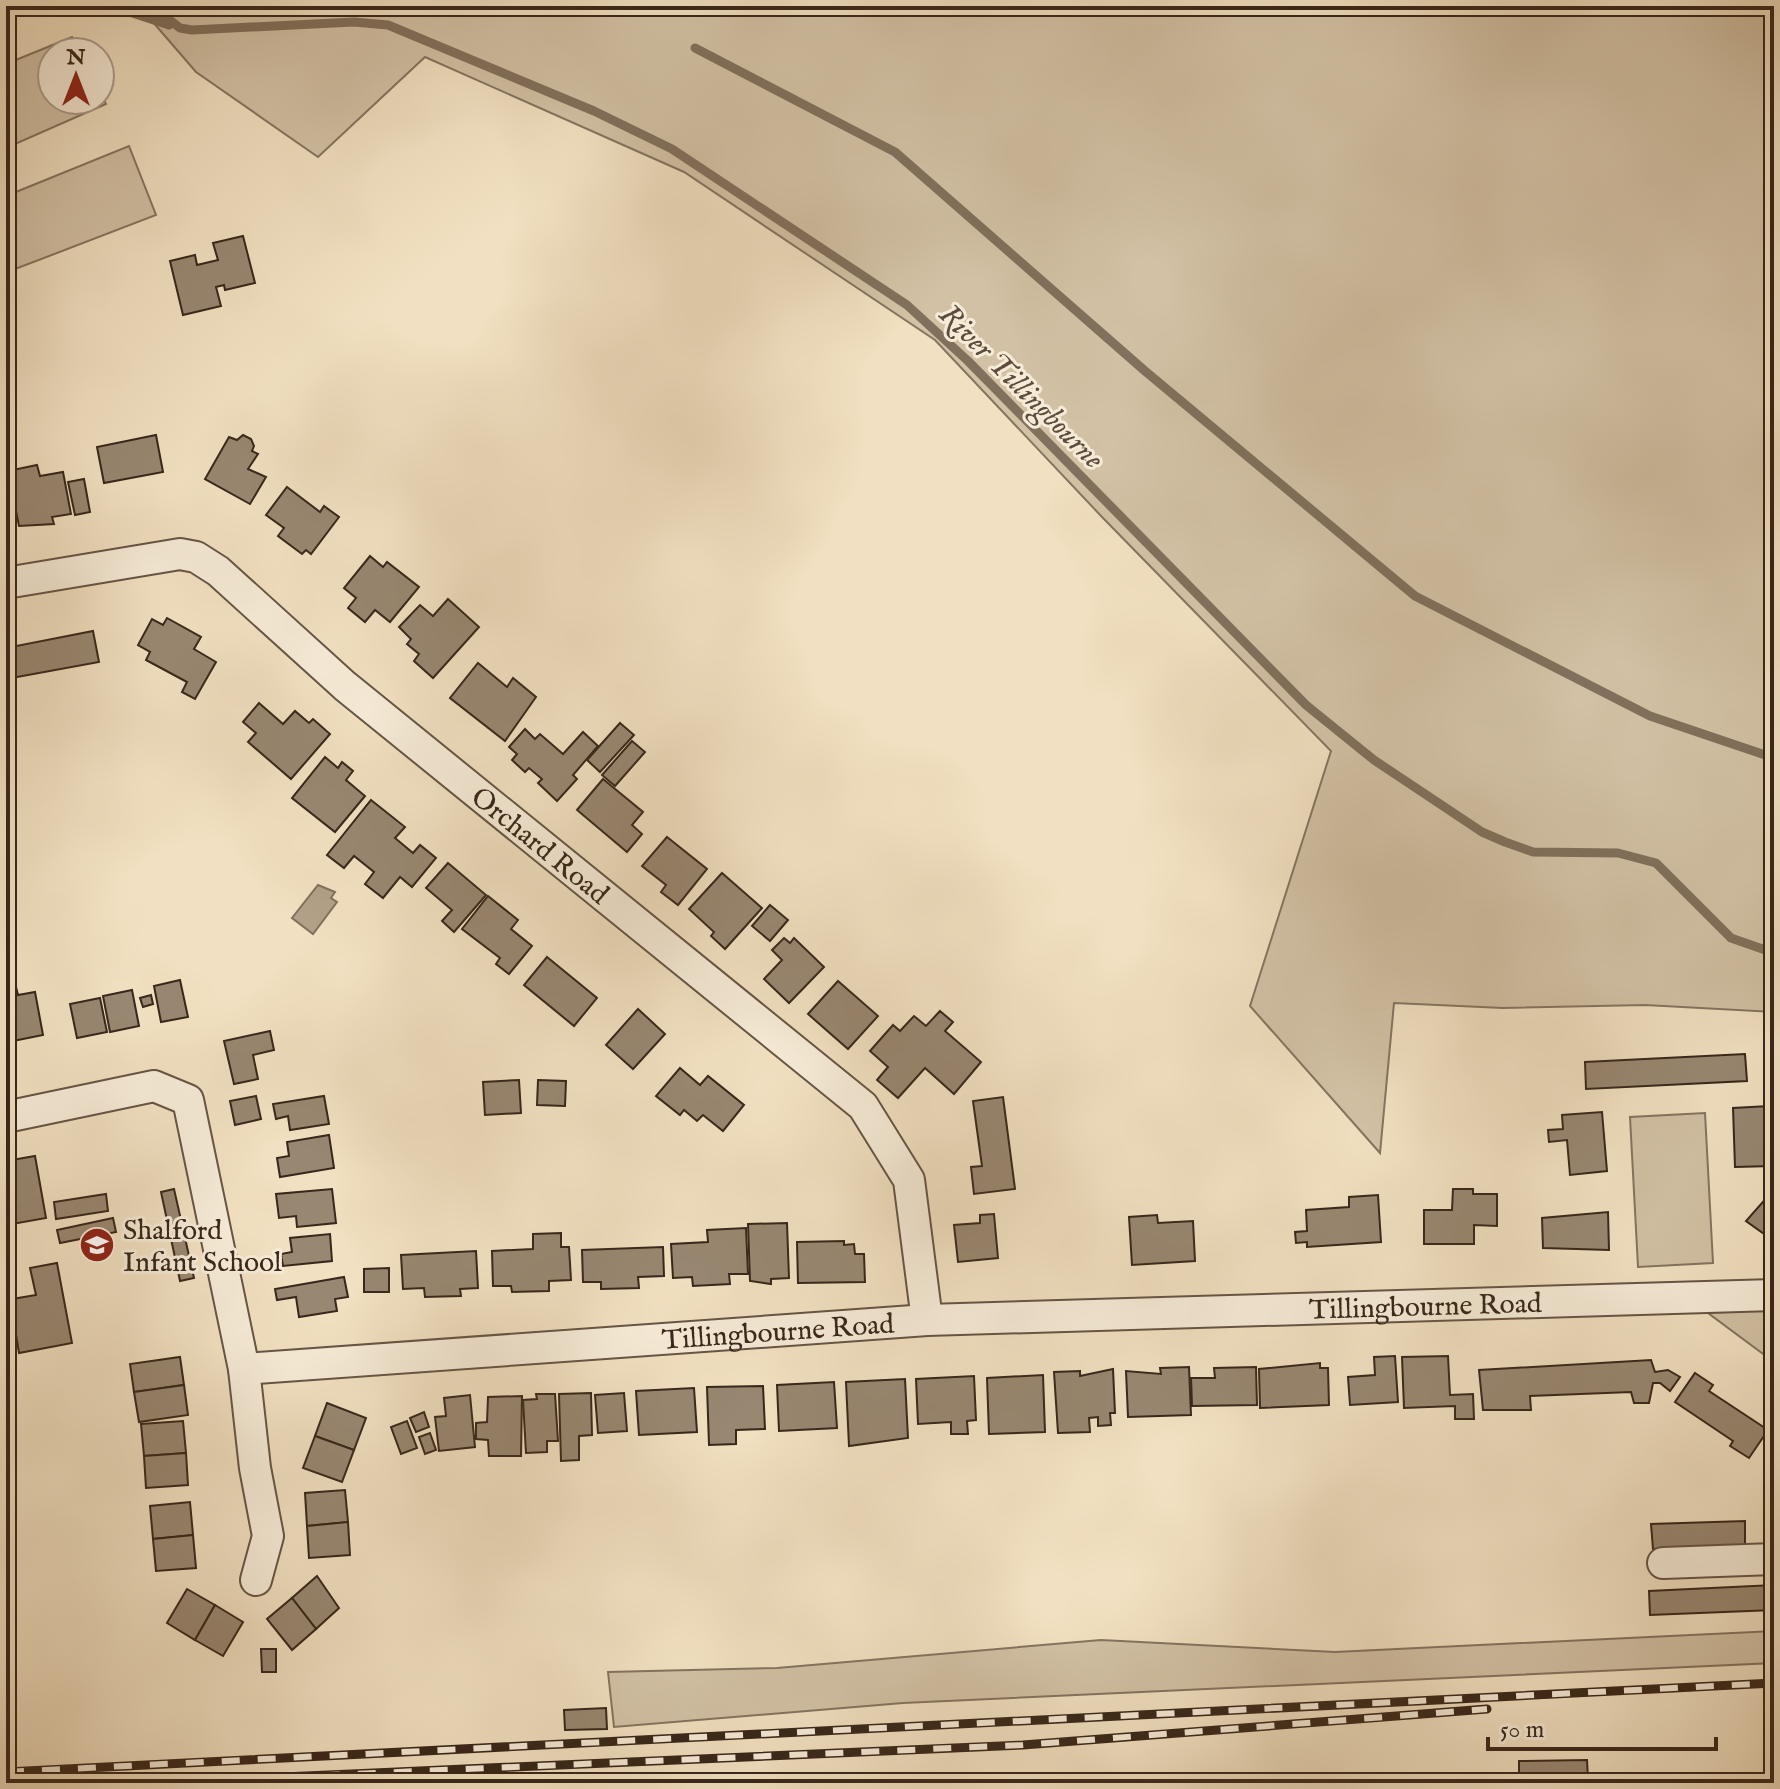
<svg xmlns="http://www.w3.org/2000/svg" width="1780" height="1789" font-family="'IM FELL English',serif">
<rect width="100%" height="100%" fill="#f1e0c1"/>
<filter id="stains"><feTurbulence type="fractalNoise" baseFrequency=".0025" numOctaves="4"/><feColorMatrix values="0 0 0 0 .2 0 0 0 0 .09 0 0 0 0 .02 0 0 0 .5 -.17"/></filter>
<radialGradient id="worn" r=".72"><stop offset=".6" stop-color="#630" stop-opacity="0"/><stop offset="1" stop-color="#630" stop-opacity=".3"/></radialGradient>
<!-- green -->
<g fill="#d2c1a5" stroke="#857460" stroke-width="2">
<path d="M139,6h1635v1006l-129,-7 -142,3 -109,-5 -14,150 -130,-147 81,-255 -229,-234 -167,-177 -251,-168 -259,-115 -107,100 -122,-85z"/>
<path d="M72,37l8,15h-28v48h48v-8l6,12 -100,44v-84z"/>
<path d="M129,146l27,69 -146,56 -4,-10v-65z"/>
<path d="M1705,1113l8,150 -75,4 -8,-150z"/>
<path d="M1774,1309v53l-66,-49z"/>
<path d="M1774,1631v32l-871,40 -289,24 -6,-55 169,-4 324,-28 234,12z"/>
</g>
<!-- water -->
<path fill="#b2a188" stroke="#81705c" stroke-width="2" d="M318,885l17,7 -4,6 6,4 -24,32 -21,-16z"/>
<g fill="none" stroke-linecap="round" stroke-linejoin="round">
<!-- stream -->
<g stroke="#81705c" stroke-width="9">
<path d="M111,6l58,19"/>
<path d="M152,6l28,22 12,2 162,-8 34,3 206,86 78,38 235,156 61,56 338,344 68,55 108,72 23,10 28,10 85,1 38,10 75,75 43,15"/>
<path d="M695,48l200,104 250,219 270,225 235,120 124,42"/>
</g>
</g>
<!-- building -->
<g fill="#988771" stroke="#38271a" stroke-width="2">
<path d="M243,236l12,47 -30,7 -1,-5 -8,2 5,19 -38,9 -13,-54 25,-6 2,10 21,-5 -5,-17z"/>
<path d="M156,435l7,37 -59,11 -7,-36z"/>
<path d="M243,435l8,4 3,7 -2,5 6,3 -10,15 18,8 -16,27 -45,-25 24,-42 8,3z"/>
<path d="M37,465l3,11 23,-4 8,42 -19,3 2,7 -35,2 -11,-55z"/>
<path d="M84,479l6,33 -15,3 -7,-33z"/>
<path d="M287,487l33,25 4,-6 15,11 -28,37 -5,-4 -4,4 -24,-18 6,-8 -18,-13z"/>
<path d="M370,556l13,11 4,-5 32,25 -29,35 -15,-12 -10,12 -17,-14 8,-10 -12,-10z"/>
<path d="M448,599l31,28 -46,51 -19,-17 5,-7 -12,-10 4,-5 -12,-12 21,-22 13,11z"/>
<path d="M167,618l34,19 -7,12 22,13 -21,37 -13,-7 5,-10 -41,-22 4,-8 -12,-7 14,-26 11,6z"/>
<path d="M93,631l6,31 -93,17v-31z"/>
<path d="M478,663l29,24 6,-9 23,19 -31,44 -55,-43z"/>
<path d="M259,703l24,21 12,-13 14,12 4,-4 17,15 -39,45 -43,-37 8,-9 -13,-11z"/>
<path d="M620,723l14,12 -34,37 -13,-12z"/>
<path d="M525,729l10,10 5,-5 23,20 20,-22 15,14 -25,29 4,4 -20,22 -19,-18 4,-4 -13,-11 -4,4 -13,-12 5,-6 -8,-7z"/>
<path d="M632,741l13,11 -30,34 -13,-11z"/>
<path d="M325,757l13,11 4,-6 11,9 -7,9 19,16 -30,36 -43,-34z"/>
<path d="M603,779l40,33 -11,13 10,9 -15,18 -50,-42z"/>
<path d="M371,800l34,27 -10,11 18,15 7,-8 16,13 -24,29 -12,-10 -17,21 -18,-14 9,-12 -20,-16 -10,12 -17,-13z"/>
<path d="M667,837l40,32 -29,36 -17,-13 5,-7 -24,-19z"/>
<path d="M448,863l38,32 -32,37 -12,-11 10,-11 -26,-22z"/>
<path d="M722,873l40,35 -37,41 -14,-13 3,-4 -25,-23z"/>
<path d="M488,896l30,24 -7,9 21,17 -23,28 -13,-10 4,-6 -38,-29z"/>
<path d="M770,905l18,15 -18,21 -18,-15z"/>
<path d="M784,938l6,5 4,-5 30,29 -35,36 -25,-24 18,-19 -10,-10z"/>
<path d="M547,957l50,41 -23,28 -50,-41z"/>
<path d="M180,980l8,37 -27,5 -7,-36z"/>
<path d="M838,981l40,35 -30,33 -40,-35z"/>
<path d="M16,987l2,8 17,-3 8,43 -35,7 -2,-53z"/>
<path d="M132,990l7,36 -29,6 -7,-36z"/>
<path d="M151,995l2,9 -10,3 -3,-9z"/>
<path d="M100,998l7,34 -30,6 -7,-34z"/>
<path d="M638,1009l27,25 -32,35 -27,-24z"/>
<path d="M940,1011l13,11 -8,9 36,31 -27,32 -29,-26 -27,30 -21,-18 11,-13 -18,-16 23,-26 7,6 14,-15 12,10z"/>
<path d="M270,1031l4,19 -21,5 5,24 -24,5 -10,-43z"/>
<path d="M1745,1054l2,27 -161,8 -1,-27z"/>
<path d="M680,1068l20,17 8,-9 36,29 -21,26 -20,-16 -6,6 -13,-11 -4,5 -24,-19z"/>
<path d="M519,1080l2,33 -36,2 -2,-33z"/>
<path d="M538,1080l28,1 -1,25 -28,-1z"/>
<path d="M256,1096l5,23 -26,6 -5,-24z"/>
<path d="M324,1096l5,28 -39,6 -2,-14 -12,3 -3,-15z"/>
<path d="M1003,1097l12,92 -41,5 -3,-27 11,-1 -9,-65z"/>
<path d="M1769,1106l4,60 -38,1 -2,-59z"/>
<path d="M1602,1112l5,59 -37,4 -3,-35 -18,2 -1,-12 15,-1 -1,-14z"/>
<path d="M329,1135l5,33 -54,9 -3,-19 12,-2 -2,-14z"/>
<path d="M35,1156l11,62 -34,6 3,18 -9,2v-83z"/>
<path d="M174,1189l20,89 -14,3 -19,-89z"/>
<path d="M332,1189l4,34 -39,4 -1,-11 -17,2 -3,-24z"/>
<path d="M1453,1189h20v5h24v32l-23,-1v19h-50v-34h28z"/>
<path d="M106,1194l2,17 -52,8 -2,-17z"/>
<path d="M1378,1195l3,47 -74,5v-5l-11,1 -1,-11 12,-1 -1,-21 43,-3v-10z"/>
<path d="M1769,1195l5,6v40l-28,-20z"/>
<path d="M1608,1212l1,38 -66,-2 -1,-30z"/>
<path d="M994,1214l4,44 -40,4 -4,-37 26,-2v-8z"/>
<path d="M1157,1215l1,8 35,-2 2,40 -63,4 -3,-48z"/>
<path d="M113,1218l3,14 -56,11 -3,-13z"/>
<path d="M787,1223l2,55 -18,1v5l-21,-3 -2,-57z"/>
<path d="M746,1228l2,46h-19l1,10 -37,2 -1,-9 -19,1 -2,-34 37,-2 -1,-12z"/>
<path d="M561,1233v14h8l2,33 -22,1v10l-37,1 -1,-6h-18l-1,-35 41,-2v-15z"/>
<path d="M330,1234l2,27 -49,5 -2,-12 11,-2 -2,-14z"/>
<path d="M844,1241v4l10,-1 1,10h9l1,28 -67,1 -1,-41z"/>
<path d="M663,1247l1,29 -26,1 1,11 -38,1v-7h-18l-1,-32z"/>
<path d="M476,1251l2,37 -18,1 1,7 -36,1 -1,-9 -21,1 -2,-34z"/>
<path d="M57,1263l15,80 -53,10 -5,-31 -8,1v-43l6,19 24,-4 -6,-27z"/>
<path d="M389,1268v24h-25v-23z"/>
<path d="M344,1277l4,20 -13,2 2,12 -38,6 -3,-20 -19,3 -2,-11z"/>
<path d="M1395,1356l3,46 -48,3 -2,-28 27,-2 -1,-18z"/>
<path d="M1448,1356l2,39 23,-1 1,25h-19v-13l-51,2 -2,-51z"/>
<path d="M180,1357l4,28 -50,7 -4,-28z"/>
<path d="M1651,1360l4,12 13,-2 12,7 -10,14 -10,-8h-7l-4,20h-15l-3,-11 -101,4 1,14h-48l-4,-40z"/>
<path d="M1320,1363v5h8l1,37 -69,3 -1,-39z"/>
<path d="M1189,1367l2,48 -63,2 -2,-46 35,3 -1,-6z"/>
<path d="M1256,1367l1,38 -65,1 -1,-28h24l-1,-10z"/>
<path d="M1113,1369l2,44h-5l1,12 -13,1v-9l-9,1 1,14 -32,1 -4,-61 26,-1v5z"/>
<path d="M1695,1373l18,12 -4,6 59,39 -19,28 -19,-12 3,-5 -58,-39z"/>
<path d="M1043,1375l2,57 -56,2 -2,-56z"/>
<path d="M974,1376l2,44 -9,1 1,13h-17v-12l-33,2 -2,-45z"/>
<path d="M905,1379l3,59 -59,8 -3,-64z"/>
<path d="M834,1382l3,46 -58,3 -2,-46z"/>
<path d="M184,1385l4,30 -49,7 -5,-30z"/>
<path d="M763,1386l2,43 -29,1v14l-27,1 -2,-58z"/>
<path d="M694,1388l3,44 -58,3 -3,-44z"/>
<path d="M591,1393l1,42 -13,1v24l-18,1 -2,-67z"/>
<path d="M624,1393l3,38 -29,2 -3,-38z"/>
<path d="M536,1394h19l3,47h-11v11l-21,1 -3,-53 14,-1z"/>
<path d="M470,1395l5,52 -36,4 -4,-34 11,-1 -2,-18z"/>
<path d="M522,1396l-1,60h-32l-1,-16 -12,-1v-16l11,-1 1,-25z"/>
<path d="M327,1403l39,15 -12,32 -39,-14z"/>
<path d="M424,1412l5,15 -13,5 -6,-14z"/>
<path d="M183,1421l3,32 -42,3 -3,-32z"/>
<path d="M407,1421l10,27 -16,6 -10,-27z"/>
<path d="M430,1433l6,17 -11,4 -6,-17z"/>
<path d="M315,1436l39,14 -12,32 -39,-14z"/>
<path d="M186,1453l2,32 -42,3 -2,-32z"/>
<path d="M345,1490l3,32 -41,4 -2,-33z"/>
<path d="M190,1502l3,33 -40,4 -3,-33z"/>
<path d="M1745,1521v25l-92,3 -2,-25z"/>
<path d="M348,1522l2,33 -41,3 -2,-32z"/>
<path d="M193,1535l3,33 -40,3 -3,-32z"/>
<path d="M317,1576l22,32 -23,21 -24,-31z"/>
<path d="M1774,1585v25l-124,5 -1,-24z"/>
<path d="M187,1589l28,16 -20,35 -28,-17z"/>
<path d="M292,1598l24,31 -24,21 -25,-31z"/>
<path d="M215,1605l28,17 -20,34 -28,-16z"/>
<path d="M261,1649h15v23h-14z"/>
<path d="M606,1708l1,21 -42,1 -1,-20z"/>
<path d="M1587,1760l1,19 -69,1v-19z"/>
<path d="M1726,1774v9h-96v-4z"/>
<path d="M514,1775h14l1,8h-14z"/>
</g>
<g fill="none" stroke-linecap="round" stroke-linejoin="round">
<!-- minor casing -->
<g stroke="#654" stroke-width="34">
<g id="minor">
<path id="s1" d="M6,583l174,-29 16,3 22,14 127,115 518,420 46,74 18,140"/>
<path id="s2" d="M6,1117l148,-31 34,14 56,269 683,-49 847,-25"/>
<path d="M244,1369l11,99 13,68 -12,44"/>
<path d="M1663,1563l111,-4"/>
</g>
</g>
<!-- minor -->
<use href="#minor" stroke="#f6ebd7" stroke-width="30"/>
<!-- rail casing -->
<g stroke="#38271a" stroke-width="9">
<g id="rail">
<path d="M6,1772l1768,-89"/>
<path d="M142,1783l881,-38 464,-36"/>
</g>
</g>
<!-- rail -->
<use href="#rail" stroke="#f6ebd7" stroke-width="6" stroke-dasharray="18" stroke-linecap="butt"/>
</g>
<!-- icons -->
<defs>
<g id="school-disc" transform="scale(1.8)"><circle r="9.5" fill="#8f2418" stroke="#f6ebd7"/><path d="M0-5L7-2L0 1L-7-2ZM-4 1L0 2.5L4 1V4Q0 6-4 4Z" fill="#fff"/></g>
</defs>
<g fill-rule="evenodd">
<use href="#school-disc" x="97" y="1245"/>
</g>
<g text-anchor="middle" stroke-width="6" stroke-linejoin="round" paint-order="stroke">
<!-- street labels -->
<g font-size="28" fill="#38271a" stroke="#f6ebd7">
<text dy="10" stroke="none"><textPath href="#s1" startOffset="642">Orchard Road</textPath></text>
<text dy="10" stroke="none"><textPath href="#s2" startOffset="1646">Tillingbourne Road</textPath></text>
<text dy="10" stroke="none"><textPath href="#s2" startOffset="998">Tillingbourne Road</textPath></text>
</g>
<!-- poi labels -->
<g font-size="28" fill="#38271a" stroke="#f6ebd7" text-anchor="start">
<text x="123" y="1239">Shalford<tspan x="123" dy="32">Infant School</tspan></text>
</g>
<!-- water labels -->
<g font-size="30" font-style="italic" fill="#5d4c3b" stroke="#f6ebd7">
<text transform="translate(1022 386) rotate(45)" y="10">River Tillingbourne</text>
</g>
</g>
<!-- margin -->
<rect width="1780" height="1789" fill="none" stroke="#f1e0c1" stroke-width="32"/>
<rect x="8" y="8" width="1764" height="1773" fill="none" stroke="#38271a" stroke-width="4"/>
<rect x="16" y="16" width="1748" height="1757" fill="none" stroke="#38271a" stroke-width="2"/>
<!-- north arrow -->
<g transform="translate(76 76)"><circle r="38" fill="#f6ebd7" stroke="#aa9d8b" stroke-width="2"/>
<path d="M0-6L14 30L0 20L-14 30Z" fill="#8f2418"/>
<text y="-12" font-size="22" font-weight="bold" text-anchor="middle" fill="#38271a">N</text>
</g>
<!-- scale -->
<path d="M1488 1737v12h228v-12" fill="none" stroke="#38271a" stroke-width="4"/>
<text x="1500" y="1737" font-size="24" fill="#38271a" stroke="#f6ebd7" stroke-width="6" paint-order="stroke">50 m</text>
<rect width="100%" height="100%" filter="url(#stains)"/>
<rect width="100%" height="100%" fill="url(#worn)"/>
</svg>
